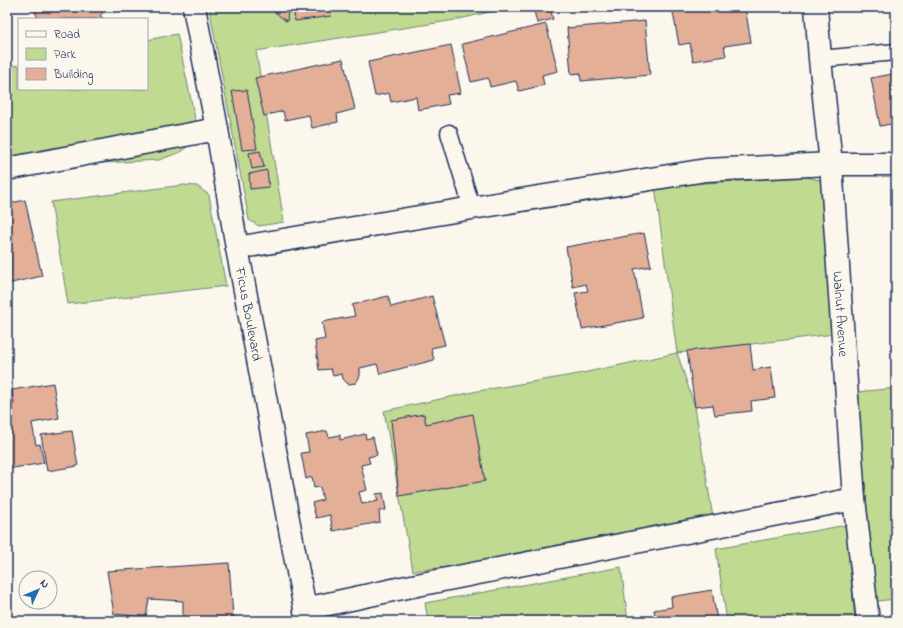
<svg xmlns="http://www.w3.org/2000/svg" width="903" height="628" font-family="'Indie Flower',sans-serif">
<rect width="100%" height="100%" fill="#fbf7ec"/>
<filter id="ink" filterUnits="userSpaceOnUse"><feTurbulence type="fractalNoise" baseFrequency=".025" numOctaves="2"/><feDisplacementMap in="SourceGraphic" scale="8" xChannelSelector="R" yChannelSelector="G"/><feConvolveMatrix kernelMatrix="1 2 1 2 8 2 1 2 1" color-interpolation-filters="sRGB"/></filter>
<g filter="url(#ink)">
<!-- green -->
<g fill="#c1da91" stroke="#6e8478">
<path d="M209,7h302l-56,13 -199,31 28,171 -25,4 -10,-6z"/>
<path d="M177,34l21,99 -15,18 -24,9 -131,7 -21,3v-103l12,-2v24h128v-49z"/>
<path d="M806,177l14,3 7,16 7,138 -157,19 18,54 20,123 -118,19 -184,22 -29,-160 94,-20 95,-16 104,-22 -22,-167z"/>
<path d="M184,185l13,1 12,9 17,91 -158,18 -17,-102z"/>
<path d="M896,388v211l-19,2 -11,-101 -9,-108z"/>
<path d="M846,525l9,96h-128l-11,-72z"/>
<path d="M621,567l7,54h-200l-3,-18z"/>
</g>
<!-- building -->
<g fill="#e4af97" stroke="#1b2f5e">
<path d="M36,7h71l-7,9 4,3h-66l-3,-8z"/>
<path d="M269,7h19l-1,15z"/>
<path d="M293,7h36l2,9 -36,5z"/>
<path d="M533,7h17l3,12 -16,4z"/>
<path d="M672,7h73l6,35 -27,4 2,10 -33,5 -3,-18 -11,2z"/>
<path d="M645,21l5,54 -69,6 -1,-8 -9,1 -4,-46z"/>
<path d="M546,24l12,47 -16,4 2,10 -25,6 -3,-10 -26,6 -2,-9 -17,4 -9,-38z"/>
<path d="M451,45l10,48 -14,2 2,9 -31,6 -2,-13 -25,5 -2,-9 -14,3 -7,-34z"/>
<path d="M343,59l12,50 -18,5 1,8 -26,6 -3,-13 -24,5 -2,-9 -19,5 -9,-38z"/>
<path d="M896,64v59l-16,3 -9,-48 22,-4 -2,-9z"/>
<path d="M247,90l10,59 -15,1 -10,-59z"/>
<path d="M260,151l4,16 -12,2 -3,-16z"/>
<path d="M267,170l2,17 -19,2 -1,-15z"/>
<path d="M25,200l17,76 -35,8v-80z"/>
<path d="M644,233l7,33 -17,3 9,49 -61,11 -7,-36 13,-2 -2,-7 -13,3 -7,-40z"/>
<path d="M388,296l3,11 41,-11 13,49 -14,3 3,12 -54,14 -3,-10 -17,4v8l-4,7 -8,1 -5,-5 -1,-5 -9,2 -2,-7 -12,1 -4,-29 10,-2 -3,-17 33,-6 -3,-11z"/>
<path d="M750,344l3,26 18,-3 4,31 -24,3 1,10 -37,4 -2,-10 -18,2 -8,-56z"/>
<path d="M53,383l6,35 -27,5 4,22 4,-1 4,19 -37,6v-67l1,3 6,-1 -2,-14z"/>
<path d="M424,414l2,10 47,-10 12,67 -86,15 -8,-76z"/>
<path d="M72,431l6,35 -31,5 -6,-36z"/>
<path d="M327,431l2,6 11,-2v5l25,-6 1,5 7,-2 4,18 -9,2 2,6 -9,2 6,25 -8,2 3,12 16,-3 -2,-7 7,-1 3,17 -7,1 1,11 -47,9 -3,-16 -14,3 -4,-15 11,-3 -3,-13 -6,1 -2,-11 -6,2 -5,-26 8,-1 -3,-17z"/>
<path d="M229,563l4,54 9,1 1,3h-60v-20l-34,-2 -3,18 -32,-3 -7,-43z"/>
<path d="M712,590l5,31h-61l-2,-11 18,-3 -1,-10z"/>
</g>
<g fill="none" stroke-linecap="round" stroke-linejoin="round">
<!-- service casing -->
<g stroke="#1b2f5e" stroke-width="19">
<g id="service">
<path d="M820,59l76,-7"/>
<path d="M449,133l23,75"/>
</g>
</g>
<!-- minor casing -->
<g stroke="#1b2f5e" stroke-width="25">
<g id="minor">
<path id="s1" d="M194,7l23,122 20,119 68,361 1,12"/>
<path id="s2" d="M816,7l4,52 11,105 23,335 14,122"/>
<path d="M7,169l210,-40"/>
<path d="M237,248l235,-40 234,-38 125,-6h65"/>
<path d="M305,609l97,-21 452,-89"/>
</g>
</g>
<!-- service -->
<use href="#service" stroke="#fbf7ec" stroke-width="16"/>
<!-- minor -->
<use href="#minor" stroke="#fbf7ec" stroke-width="22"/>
</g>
</g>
<g text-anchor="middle" stroke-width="3.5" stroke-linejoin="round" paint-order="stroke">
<!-- street labels -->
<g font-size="14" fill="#1b2f5e" stroke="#fbf7ec">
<text dy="5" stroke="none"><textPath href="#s1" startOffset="312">Ficus Boulevard</textPath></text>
<text dy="5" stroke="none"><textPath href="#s2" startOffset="308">Walnut Avenue</textPath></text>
</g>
</g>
<!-- margin -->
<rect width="903" height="628" fill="none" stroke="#fbf7ec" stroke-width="24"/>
<rect x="12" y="12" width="879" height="604" fill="none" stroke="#1b2f5e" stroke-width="1.5" filter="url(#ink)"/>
<!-- legend -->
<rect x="18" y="18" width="130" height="72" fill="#fbf7ec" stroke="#a1a7b3"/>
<rect x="26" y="31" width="20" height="6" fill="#fbf7ec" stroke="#a1a7b3"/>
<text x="54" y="38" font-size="12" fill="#1b2f5e">Road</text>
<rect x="26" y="48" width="20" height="12" fill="#c1da91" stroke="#a1a7b3"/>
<text x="54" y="58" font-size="12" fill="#1b2f5e">Park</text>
<rect x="26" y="68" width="20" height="12" fill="#e4af97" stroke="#a1a7b3"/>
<text x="54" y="78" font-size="12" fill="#1b2f5e">Building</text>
<!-- north arrow -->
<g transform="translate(38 590) rotate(46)"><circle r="19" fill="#fbf7ec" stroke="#a1a7b3"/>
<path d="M0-3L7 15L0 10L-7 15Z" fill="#1f6fb2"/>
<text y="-6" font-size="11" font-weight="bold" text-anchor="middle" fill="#1b2f5e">N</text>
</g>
</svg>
